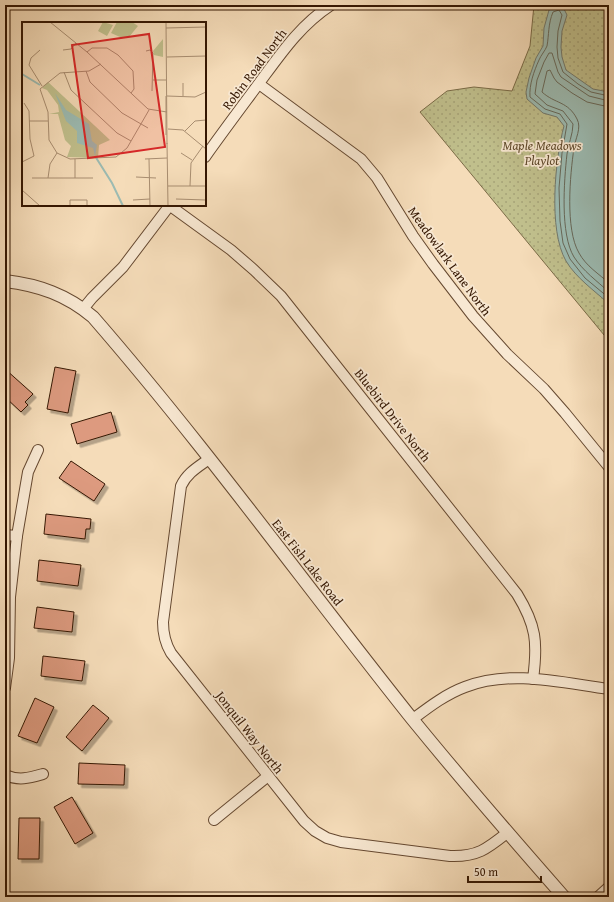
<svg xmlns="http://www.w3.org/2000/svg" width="614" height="902" font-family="'Gentium Book Plus',serif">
<defs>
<pattern id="park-dots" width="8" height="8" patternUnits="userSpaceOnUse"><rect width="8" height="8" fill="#c0bf8c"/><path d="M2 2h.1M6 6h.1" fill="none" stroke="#a6a377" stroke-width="1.8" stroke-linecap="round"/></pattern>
<filter id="shadow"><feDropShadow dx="3.5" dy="3.5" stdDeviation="0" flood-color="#0004"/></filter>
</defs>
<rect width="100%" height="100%" fill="#f5dcb9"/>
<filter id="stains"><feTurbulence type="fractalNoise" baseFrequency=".005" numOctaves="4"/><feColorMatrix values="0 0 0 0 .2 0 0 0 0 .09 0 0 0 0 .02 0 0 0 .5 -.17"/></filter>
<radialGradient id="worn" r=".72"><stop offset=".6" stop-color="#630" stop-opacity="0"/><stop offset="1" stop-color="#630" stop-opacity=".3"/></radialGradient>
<!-- park -->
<path fill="url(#park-dots)" stroke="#7a6b47" d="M534,5h75v336l-189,-229 27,-21 27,-4 38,4 18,-45z"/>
<!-- water -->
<path fill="#9cbbb2" stroke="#73796c" d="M560,5h2l5,10 -5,16 -1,16 1,10 4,13 27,19 16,3v212c-14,-13 -33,-26 -43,-43 -18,-31 -11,-102 -2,-135l-7,-9 -14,-4 -16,-14 -1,-7 3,-14 7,-20 7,-12 1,-18 5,-18z"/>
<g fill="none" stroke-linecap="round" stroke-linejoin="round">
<!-- shore -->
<g stroke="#68695a" stroke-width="1">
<path d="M609,96l-18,-4 -13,-8 -15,-12 -5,-14 -1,-11 1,-16 4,-16 -3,-5 -6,2c-5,12 -4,23 -6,34 -2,5 -6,9 -8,14 -5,11 -10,25 -9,37l15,12 15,5 7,10 -5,29 -3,35 1,33 3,22 7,16 15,19 24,20"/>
<path d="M609,101l-20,-5 -28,-19 -3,-5 -6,-19h-3l-5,9 -7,18 -2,14 12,11 16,6 10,13c0,10 -5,21 -6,30 -3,27 -7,80 7,103 9,14 23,24 35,35"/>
<path d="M609,107l-22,-5 -15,-9 -15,-11 -3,-4 -4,-8 -3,1 -5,21c13,12 26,9 35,27 5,9 -2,20 -3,29 -4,27 -9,81 5,105 7,13 20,21 30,30"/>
</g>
</g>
<!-- building -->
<g fill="#dd9a7f" stroke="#351702" filter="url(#shadow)">
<path d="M55,367l21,4 -8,42 -21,-4z"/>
<path d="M5,369l28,25 -8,8 3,3 -7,7 -16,-15z"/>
<path d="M111,412l6,20 -40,12 -6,-20z"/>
<path d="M71,461l34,23 -11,17 -35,-23z"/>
<path d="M46,514l45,5 -1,10h-4l-1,10 -41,-5z"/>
<path d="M39,560l42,5 -3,21 -41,-5z"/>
<path d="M37,607l37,5 -2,20 -38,-4z"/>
<path d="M43,656l42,5 -3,20 -41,-5z"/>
<path d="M35,698l19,9 -17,36 -19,-7z"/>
<path d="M93,705l16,13 -27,33 -16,-14z"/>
<path d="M79,763l46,2 -1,20 -46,-1z"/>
<path d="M72,797l21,36 -18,11 -21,-37z"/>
<path d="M19,818h21l-1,41h-21z"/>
</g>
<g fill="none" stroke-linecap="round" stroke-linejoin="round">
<!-- minor casing -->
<g stroke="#654830" stroke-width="12">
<g id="minor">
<path d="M259,84l102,75 16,19 36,58 20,28 40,52 34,38 37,35 21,24 44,54"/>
<path d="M205,157c17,-24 35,-48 52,-71 23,-31 42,-60 74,-81"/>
<path d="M169,205l62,45 23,20 27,26 236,298c19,31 21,48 16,85"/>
<path d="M83,309l9,-11 31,-31 47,-62"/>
<path d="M209,459c-11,8 -22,14 -28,27l-18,136c0,12 2,21 8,31l133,168 11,10 12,7 14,4 109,14c27,1 37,-7 57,-23"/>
<path d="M5,535l12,1"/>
<path d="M5,688l4,-30 1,-61 7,-61 11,-64 10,-22"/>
<path d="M413,719c16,-12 33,-25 52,-32 46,-18 98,-4 144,2"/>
<path d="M5,775c14,6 24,3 38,-1"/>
<path d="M214,820l54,-44"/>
<path d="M598,897l11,-10"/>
</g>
</g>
<!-- tertiary casing -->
<g stroke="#654830" stroke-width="14">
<path id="tertiary" d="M5,281c34,4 62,14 88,36 113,130 213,269 320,403 49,60 100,119 151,177"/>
</g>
<!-- minor -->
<use href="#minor" stroke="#f8e8d2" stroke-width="10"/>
<!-- tertiary -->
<use href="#tertiary" stroke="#f8e8d2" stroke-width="12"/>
</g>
<g text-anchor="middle" stroke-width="3.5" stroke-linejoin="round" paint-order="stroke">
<!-- street labels -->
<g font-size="13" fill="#351702" stroke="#f8e8d2">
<text transform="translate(254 69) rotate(-53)" y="5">Robin Road North</text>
<text transform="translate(450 261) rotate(54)" y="5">Meadowlark Lane North</text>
<text transform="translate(393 415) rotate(52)" y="5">Bluebird Drive North</text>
<text transform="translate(308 562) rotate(52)" y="5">East Fish Lake Road</text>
<text transform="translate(250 732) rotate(52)" y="5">Jonquil Way North</text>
</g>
<!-- park labels -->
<g font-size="13" font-style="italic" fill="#5f492b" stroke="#f8e8d2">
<text x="542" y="150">Maple Meadows<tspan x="542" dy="15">Playlot</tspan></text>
</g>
</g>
<!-- overview -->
<g transform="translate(22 22)">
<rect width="184" height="184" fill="#f5dcb9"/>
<path d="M81,0l10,3 -6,11 -9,-5zM95,0h15l6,4 -9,11h-9l-9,-4z" fill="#c0bf8c"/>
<path d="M141,17v18l-9,-2 -1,-4zM26,60l62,58 -11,5 -1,13 -31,-1 4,-11 -6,-6 -11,8 11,-8 -7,-26h-9l10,-2 -1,-7 -11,-15 -5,-2z" fill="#c0bf8c"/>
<path d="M33,71l11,17 23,14 3,17 5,4 -2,11 -2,-8 -16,-5v-12l-11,-10z" fill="#9cbbb2"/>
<path fill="none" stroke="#9cbbb2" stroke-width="2" d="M0,52l18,11M73,134l17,27 11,23"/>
<path fill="none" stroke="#a88d70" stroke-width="1" d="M28,0l37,30 61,57 19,3M144,0l1,122M144,6l40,-1M18,28l-9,8 -2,7 13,21M41,28l8,-1 5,-6M124,29l4,-1 3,3 -1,38M65,30l5,-4h15l11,7 15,16 1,18 -3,4M145,35l39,-1M79,42l-12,7 -29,2 -20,16 8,23 1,28 8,13 13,6 46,-2 11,-9 22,-38M64,49l4,11 32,31 26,15M42,50l7,18 46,43 14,8M131,58h13M161,61v13M145,74l28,1 11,-5M7,99h19M146,107l15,1 23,19M163,109l10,-10 11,-1M144,113v-39M145,121l1,63M159,131l11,7M123,137l22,-1M127,137l1,47M0,140l12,-6 -4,-17 -1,-28 -5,-8M114,155l20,1M10,156h61M26,156l2,-14 7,-11M53,156v-19M146,164h38M168,164l1,-23 12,-17M0,168l18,16M154,177l30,1M111,178l17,-1M48,184v-6h17v6"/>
<path fill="#d62828" fill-opacity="0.15" stroke="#d62828" stroke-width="2" d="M127,12l16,113 -77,11 -16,-113z"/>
<rect width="184" height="184" fill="none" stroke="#351702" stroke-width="2"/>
</g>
<!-- margin -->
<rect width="614" height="902" fill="none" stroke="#f5dcb9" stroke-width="20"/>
<rect x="6" y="6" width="602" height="890" fill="none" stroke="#351702" stroke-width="2"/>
<rect x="10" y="10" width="594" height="882" fill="none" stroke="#351702"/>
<!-- scale -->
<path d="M468 876v6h73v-6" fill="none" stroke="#351702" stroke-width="2"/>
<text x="474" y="876" font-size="12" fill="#351702" stroke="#f8e8d2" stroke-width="3" paint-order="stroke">50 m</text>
<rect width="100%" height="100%" filter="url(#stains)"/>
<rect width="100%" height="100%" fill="url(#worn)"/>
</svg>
